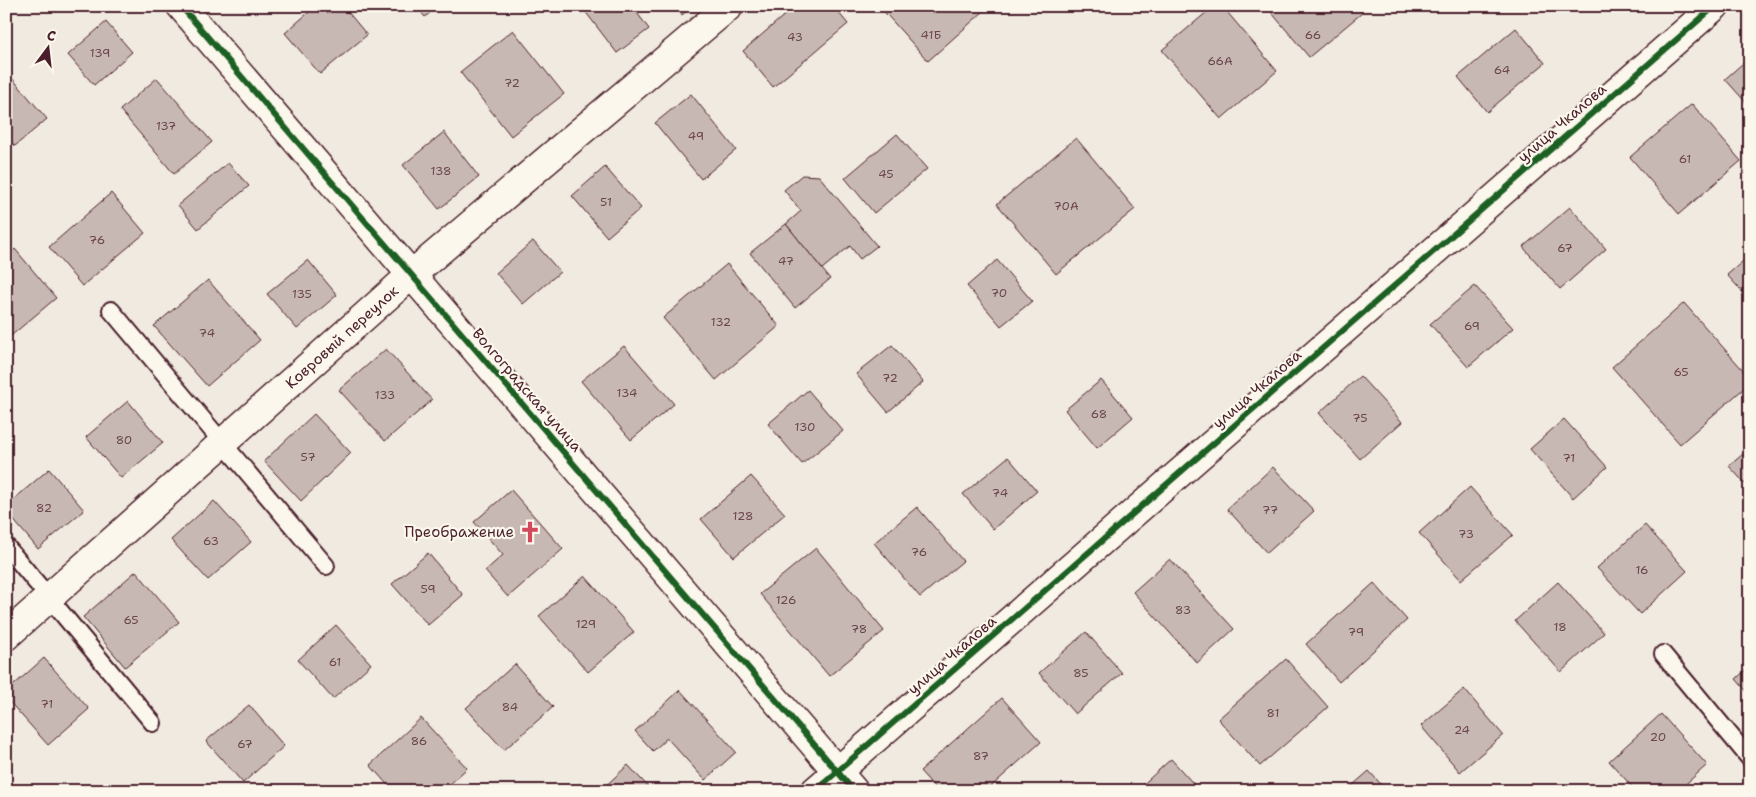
<svg xmlns="http://www.w3.org/2000/svg" width="1756" height="797" font-family="'Shantell Sans',sans-serif">
<rect width="100%" height="100%" fill="#f0eae0"/>
<filter id="ink" filterUnits="userSpaceOnUse"><feTurbulence type="fractalNoise" baseFrequency=".02" numOctaves="2"/><feDisplacementMap in="SourceGraphic" scale="10" xChannelSelector="R" yChannelSelector="G"/><feConvolveMatrix kernelMatrix="1 2 1 2 8 2 1 2 1" color-interpolation-filters="sRGB"/></filter>
<g filter="url(#ink)">
<!-- building -->
<g fill="#c8b8b3" stroke="#4a1f2b">
<path d="M316,6h27l24,29 -47,39 -35,-41z"/>
<path d="M416,6h22l-13,11z"/>
<path d="M581,6h51l17,23 -32,24z"/>
<path d="M675,6h18l-11,9z"/>
<path d="M795,6h38l15,18 -75,63 -30,-36z"/>
<path d="M879,6h102l4,4 -57,51z"/>
<path d="M1214,6h8l55,65 -56,48 -59,-69z"/>
<path d="M1266,6h91l5,7 -53,44z"/>
<path d="M106,22l26,30 -38,33 -26,-30z"/>
<path d="M1516,28l29,35 -58,49 -29,-35z"/>
<path d="M513,30l51,64 -53,42 -51,-64z"/>
<path d="M1750,57v50l-25,-28z"/>
<path d="M12,78l35,41 -32,27 -9,-10v-53z"/>
<path d="M157,78l55,64 -38,32 -54,-64z"/>
<path d="M691,94l45,56 -35,29 -46,-56z"/>
<path d="M1692,104l49,57 -62,53 -49,-57z"/>
<path d="M444,132l35,45 -40,32 -36,-44z"/>
<path d="M897,134l30,35 -53,44 -29,-35z"/>
<path d="M1076,138l59,71 -79,65 -59,-70z"/>
<path d="M228,163l21,23 -51,43 -20,-24z"/>
<path d="M605,167l36,41 -34,29 -35,-41z"/>
<path d="M802,175l17,1 58,70 -17,13 -10,-13 -28,23 -36,-45 15,-13 -17,-21z"/>
<path d="M111,193l34,40 -63,53 -33,-39z"/>
<path d="M1570,207l36,42 -46,40 -37,-42z"/>
<path d="M786,224l44,55 -35,29 -45,-55z"/>
<path d="M533,241l27,31 -37,32 -27,-31z"/>
<path d="M15,249l41,49 -50,42v-83z"/>
<path d="M1750,255v45l-23,-25z"/>
<path d="M308,260l29,35 -40,34 -30,-35z"/>
<path d="M997,260l35,41 -31,25 -34,-40z"/>
<path d="M727,264l52,62 -63,54 -53,-62z"/>
<path d="M208,280l52,60 -53,46 -53,-60z"/>
<path d="M1475,286l38,42 -45,39 -38,-43z"/>
<path d="M1684,303l66,75v5l-70,61 -68,-77z"/>
<path d="M892,345l31,37 -35,30 -32,-38z"/>
<path d="M624,346l50,58 -43,36 -50,-59z"/>
<path d="M386,349l46,51 -47,41 -46,-51z"/>
<path d="M1360,376l42,46 -42,37 -41,-46z"/>
<path d="M1101,380l32,37 -36,31 -32,-38z"/>
<path d="M808,390l35,41 -41,33 -34,-40z"/>
<path d="M128,401l35,42 -42,35 -35,-41z"/>
<path d="M314,414l37,39 -50,48 -37,-40z"/>
<path d="M1564,419l43,48 -34,31 -43,-49z"/>
<path d="M1750,448v41l-21,-23z"/>
<path d="M1008,457l29,34 -44,38 -30,-35z"/>
<path d="M1273,467l41,44 -47,42 -40,-44z"/>
<path d="M49,469l35,41 -46,39 -32,-38v-5z"/>
<path d="M751,476l34,38 -51,43 -33,-38z"/>
<path d="M1470,487l43,48 -52,45 -42,-47z"/>
<path d="M511,490l52,59 -55,48 -23,-26 18,-16 -29,-33z"/>
<path d="M214,501l37,41 -43,38 -37,-40z"/>
<path d="M917,507l46,54 -43,36 -46,-54z"/>
<path d="M1645,525l42,46 -47,43 -43,-46z"/>
<path d="M816,548l68,83 -55,45 -69,-82z"/>
<path d="M428,553l35,42 -35,30 -36,-41z"/>
<path d="M1170,559l64,70 -37,34 -64,-71z"/>
<path d="M136,571l43,51 -54,45 -42,-50z"/>
<path d="M585,576l49,56 -46,40 -49,-56z"/>
<path d="M1558,582l46,51 -43,39 -46,-51z"/>
<path d="M1374,583l33,37 -68,62 -33,-38z"/>
<path d="M336,625l35,39 -38,35 -35,-39z"/>
<path d="M1086,632l36,41 -47,41 -36,-41z"/>
<path d="M44,658l45,51 -41,36 -42,-47v-6z"/>
<path d="M1286,659l42,48 -68,59 -42,-47z"/>
<path d="M515,664l38,43 -49,43 -38,-42z"/>
<path d="M1750,666v29l-14,-16z"/>
<path d="M1464,689l39,46 -43,37 -39,-46z"/>
<path d="M680,690l56,62 -31,28 -38,-42 -14,13 -18,-20z"/>
<path d="M1002,698l39,44 -55,49h-48l-18,-20z"/>
<path d="M249,705l35,41 -41,37 -37,-42z"/>
<path d="M1661,714l46,51 -29,26h-42l-27,-30z"/>
<path d="M421,718l46,50 -24,23h-50l-23,-26z"/>
<path d="M1171,759l29,32h-64z"/>
<path d="M628,765l24,26h-52z"/>
<path d="M1369,771l18,20h-41z"/>
<path d="M157,784l5,7h-13z"/>
</g>
<g fill="none" stroke-linecap="round" stroke-linejoin="round">
<!-- service casing -->
<g stroke="#4a1f2b" stroke-width="20">
<g id="service">
<path d="M111,310l215,256"/>
<path d="M6,546l147,177"/>
<path d="M1663,654l87,105"/>
</g>
</g>
<!-- minor casing -->
<g stroke="#4a1f2b" stroke-width="31">
<g id="minor">
<path d="M181,6l673,785"/>
<path d="M6,636l405,-361 318,-269"/>
<path d="M815,791l900,-785"/>
</g>
</g>
<!-- path -->
<path stroke="#4a1f2b" stroke-width="3" stroke-dasharray="1 4" stroke-linecap="butt" d="M888,785l5,6"/>
<!-- service -->
<use href="#service" stroke="#fbf7ec" stroke-width="16"/>
<!-- minor -->
<use href="#minor" stroke="#fbf7ec" stroke-width="28"/>
<!-- cycleway casing -->
<g stroke="#fbf7ec" stroke-width="9">
<g id="cycleway">
<path d="M181,6l673,785"/>
<path d="M815,791l900,-785"/>
</g>
</g>
<!-- cycleway -->
<use href="#cycleway" stroke="#1b5e20" stroke-width="6"/>
</g>
</g>
<!-- icons -->
<defs>
<g id="church-bare" transform="scale(1.725)"><path d="M-1.2-6h2.4v3.5h3.3v2.4h-3.3V6h-2.4V-.1h-3.3v-2.4h3.3Z" fill="#d1495b" stroke="#fbf7ec" stroke-width="2.5" paint-order="stroke"/></g>
</defs>
<g fill-rule="evenodd">
<use href="#church-bare" x="530" y="532"/>
</g>
<g text-anchor="middle" stroke-width="4.5" stroke-linejoin="round" paint-order="stroke">
<!-- number labels -->
<g font-size="12" fill="#6a454d">
<text x="931" y="39">41Б</text>
<text x="1313" y="39">66</text>
<text x="795" y="41">43</text>
<text x="100" y="57">139</text>
<text x="1220" y="65">66А</text>
<text x="1502" y="74">64</text>
<text x="512" y="87">72</text>
<text x="166" y="130">137</text>
<text x="696" y="140">49</text>
<text x="1685" y="163">61</text>
<text x="441" y="175">138</text>
<text x="886" y="178">45</text>
<text x="606" y="206">51</text>
<text x="1066" y="210">70А</text>
<text x="97" y="244">76</text>
<text x="1565" y="252">67</text>
<text x="786" y="265">47</text>
<text x="999" y="297">70</text>
<text x="302" y="298">135</text>
<text x="721" y="326">132</text>
<text x="1472" y="330">69</text>
<text x="207" y="337">74</text>
<text x="1681" y="376">65</text>
<text x="890" y="382">72</text>
<text x="627" y="397">134</text>
<text x="385" y="399">133</text>
<text x="1099" y="418">68</text>
<text x="1360" y="422">75</text>
<text x="805" y="431">130</text>
<text x="124" y="444">80</text>
<text x="308" y="461">57</text>
<text x="1569" y="462">71</text>
<text x="1000" y="497">74</text>
<text x="44" y="512">82</text>
<text x="1270" y="514">77</text>
<text x="743" y="520">128</text>
<text x="1466" y="538">73</text>
<text x="211" y="545">63</text>
<text x="919" y="556">76</text>
<text x="1642" y="574">16</text>
<text x="428" y="593">59</text>
<text x="786" y="604">126</text>
<text x="1183" y="614">83</text>
<text x="131" y="624">65</text>
<text x="586" y="628">129</text>
<text x="1560" y="631">18</text>
<text x="859" y="633">78</text>
<text x="1356" y="636">79</text>
<text x="335" y="666">61</text>
<text x="1081" y="677">85</text>
<text x="47" y="708">71</text>
<text x="510" y="711">84</text>
<text x="1273" y="717">81</text>
<text x="1462" y="734">24</text>
<text x="1658" y="741">20</text>
<text x="419" y="745">86</text>
<text x="245" y="748">67</text>
<text x="981" y="760">87</text>
</g>
<!-- street labels -->
<g font-size="15" fill="#4a1f2b" stroke="#fbf7ec">
<text transform="translate(1562 123) rotate(-41)" y="5">улица Чкалова</text>
<text transform="translate(342 337) rotate(-42)" y="5">Ковровый переулок</text>
<text transform="translate(1257 389) rotate(-41)" y="5">улица Чкалова</text>
<text transform="translate(527 390) rotate(49)" y="5">Волгоградская улица</text>
<text transform="translate(952 655) rotate(-41)" y="5">улица Чкалова</text>
</g>
<!-- poi labels -->
<g font-size="15" fill="#4a1f2b" stroke="#fbf7ec" text-anchor="end">
<text x="514" y="537">Преображение</text>
</g>
</g>
<!-- margin -->
<rect width="1756" height="797" fill="none" stroke="#fbf7ec" stroke-width="25"/>
<rect x="12" y="12" width="1731" height="772" fill="none" stroke="#4a1f2b" stroke-width="2" filter="url(#ink)"/>
<!-- north arrow -->
<g transform="translate(48 48) rotate(15)" stroke="#fbf7ec" stroke-width="4" paint-order="stroke">
<path d="M0-4L9 19L0 12L-9 19Z" fill="#4a1f2b"/>
<text y="-8" font-size="14" font-weight="bold" text-anchor="middle" fill="#4a1f2b">С</text>
</g>
</svg>
